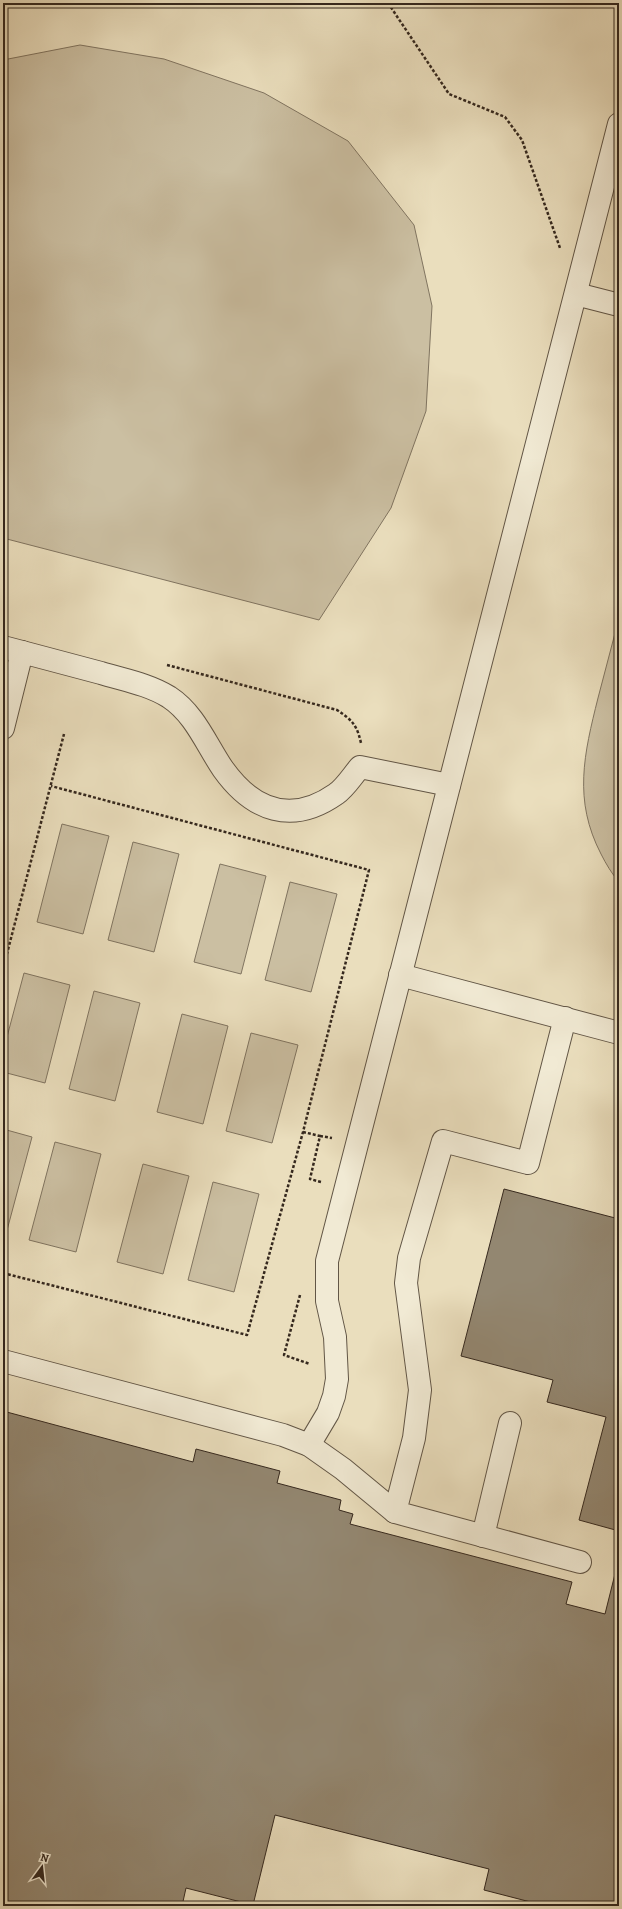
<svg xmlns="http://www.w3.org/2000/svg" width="622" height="1909" font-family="Alegreya,serif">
<rect width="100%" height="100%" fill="#eadebd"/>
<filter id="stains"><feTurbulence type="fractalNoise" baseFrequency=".005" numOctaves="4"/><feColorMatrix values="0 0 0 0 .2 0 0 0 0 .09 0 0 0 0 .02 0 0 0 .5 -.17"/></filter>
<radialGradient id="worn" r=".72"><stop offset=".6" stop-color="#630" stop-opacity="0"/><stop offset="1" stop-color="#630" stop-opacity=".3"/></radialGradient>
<!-- green -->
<g fill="#cbbfa2" stroke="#807460">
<path d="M80,45l84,14 100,34 84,48 66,84 18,81 -6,105 -35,97 -72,112 -316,-82v-478z"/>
<path d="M619,618v264c-7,-8 -13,-18 -18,-28 -28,-54 -17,-100 -3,-156 7,-27 14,-53 21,-80z"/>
<path d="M62,824l47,12 -26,98 -46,-12z"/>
<path d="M133,842l46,12 -25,98 -46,-12z"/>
<path d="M220,864l46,12 -25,98 -47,-12z"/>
<path d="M290,882l47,12 -26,98 -46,-12z"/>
<path d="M24,973l46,12 -25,98 -42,-11v-20z"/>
<path d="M94,991l46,12 -25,98 -46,-12z"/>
<path d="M182,1014l46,12 -25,98 -46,-12z"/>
<path d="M251,1033l47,12 -26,98 -46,-12z"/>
<path d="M3,1129l29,8 -26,97h-3z"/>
<path d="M55,1142l46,12 -25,98 -47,-12z"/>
<path d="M143,1164l46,12 -26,98 -46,-12z"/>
<path d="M213,1182l46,12 -25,98 -46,-12z"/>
</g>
<!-- building -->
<g fill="#938771" stroke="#35281e">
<path d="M504,1189l115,30v312l-40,-11 27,-103 -59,-15 6,-22 -92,-24z"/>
<path d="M3,1411l190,51 3,-13 84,22 -3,12 64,17 -2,10 14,4 -3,10 222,58 -6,22 39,10 14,-56v348h-73l-62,-16 5,-21 -214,-54 -22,90 -67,-17 -4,18h-179z"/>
</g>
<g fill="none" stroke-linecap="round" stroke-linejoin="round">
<!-- minor casing -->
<g stroke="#625646" stroke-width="24">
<g id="minor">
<path d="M576,294l43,11"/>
<path d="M3,647l19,5"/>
<path d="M3,728l19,-76c26,7 52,14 79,21 23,7 47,11 68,24 26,17 37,47 54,72 30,42 69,56 113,25 9,-6 17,-19 24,-27l89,18"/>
<path d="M400,975l219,58"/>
<path d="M565,1018l-37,145 -85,-22 -34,117 -3,25 14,107 -6,48 -19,74 185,50"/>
<path d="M3,1361l280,74 26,10 34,24 52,43"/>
<path d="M309,1445l19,-32 6,-17 3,-17 -2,-42 -8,-36v-40l292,-1137"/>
<path d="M483,1536l27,-113"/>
</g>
</g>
<!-- path -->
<g stroke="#35281e" stroke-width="2.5" stroke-dasharray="3 2" stroke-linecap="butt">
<path d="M388,3l61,91 56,23 17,23 38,108"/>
<path d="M167,665l170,45c15,10 20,15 24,33"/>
<path d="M3,969l61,-235"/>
<path d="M303,1132l17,4 -10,43 11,3"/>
<path d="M320,1136l12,2"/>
<path d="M3,1273l244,62 56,-203 66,-262 -318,-84"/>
<path d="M300,1295l-16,60 26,9"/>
</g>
<!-- minor -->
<use href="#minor" stroke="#f1ead4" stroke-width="22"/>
</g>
<!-- margin -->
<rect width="622" height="1909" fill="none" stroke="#eadebd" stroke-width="16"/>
<rect x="4" y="4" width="614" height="1901" fill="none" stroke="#35281e" stroke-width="2"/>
<rect x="8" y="8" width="606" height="1893" fill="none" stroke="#35281e"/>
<!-- north arrow -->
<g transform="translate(42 1867) rotate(15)" stroke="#f1ead4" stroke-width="3" paint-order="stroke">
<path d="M0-3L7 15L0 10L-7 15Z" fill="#35281e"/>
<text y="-6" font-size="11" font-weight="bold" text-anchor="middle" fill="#35281e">N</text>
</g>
<rect width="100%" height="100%" filter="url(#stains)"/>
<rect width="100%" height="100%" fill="url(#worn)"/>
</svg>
